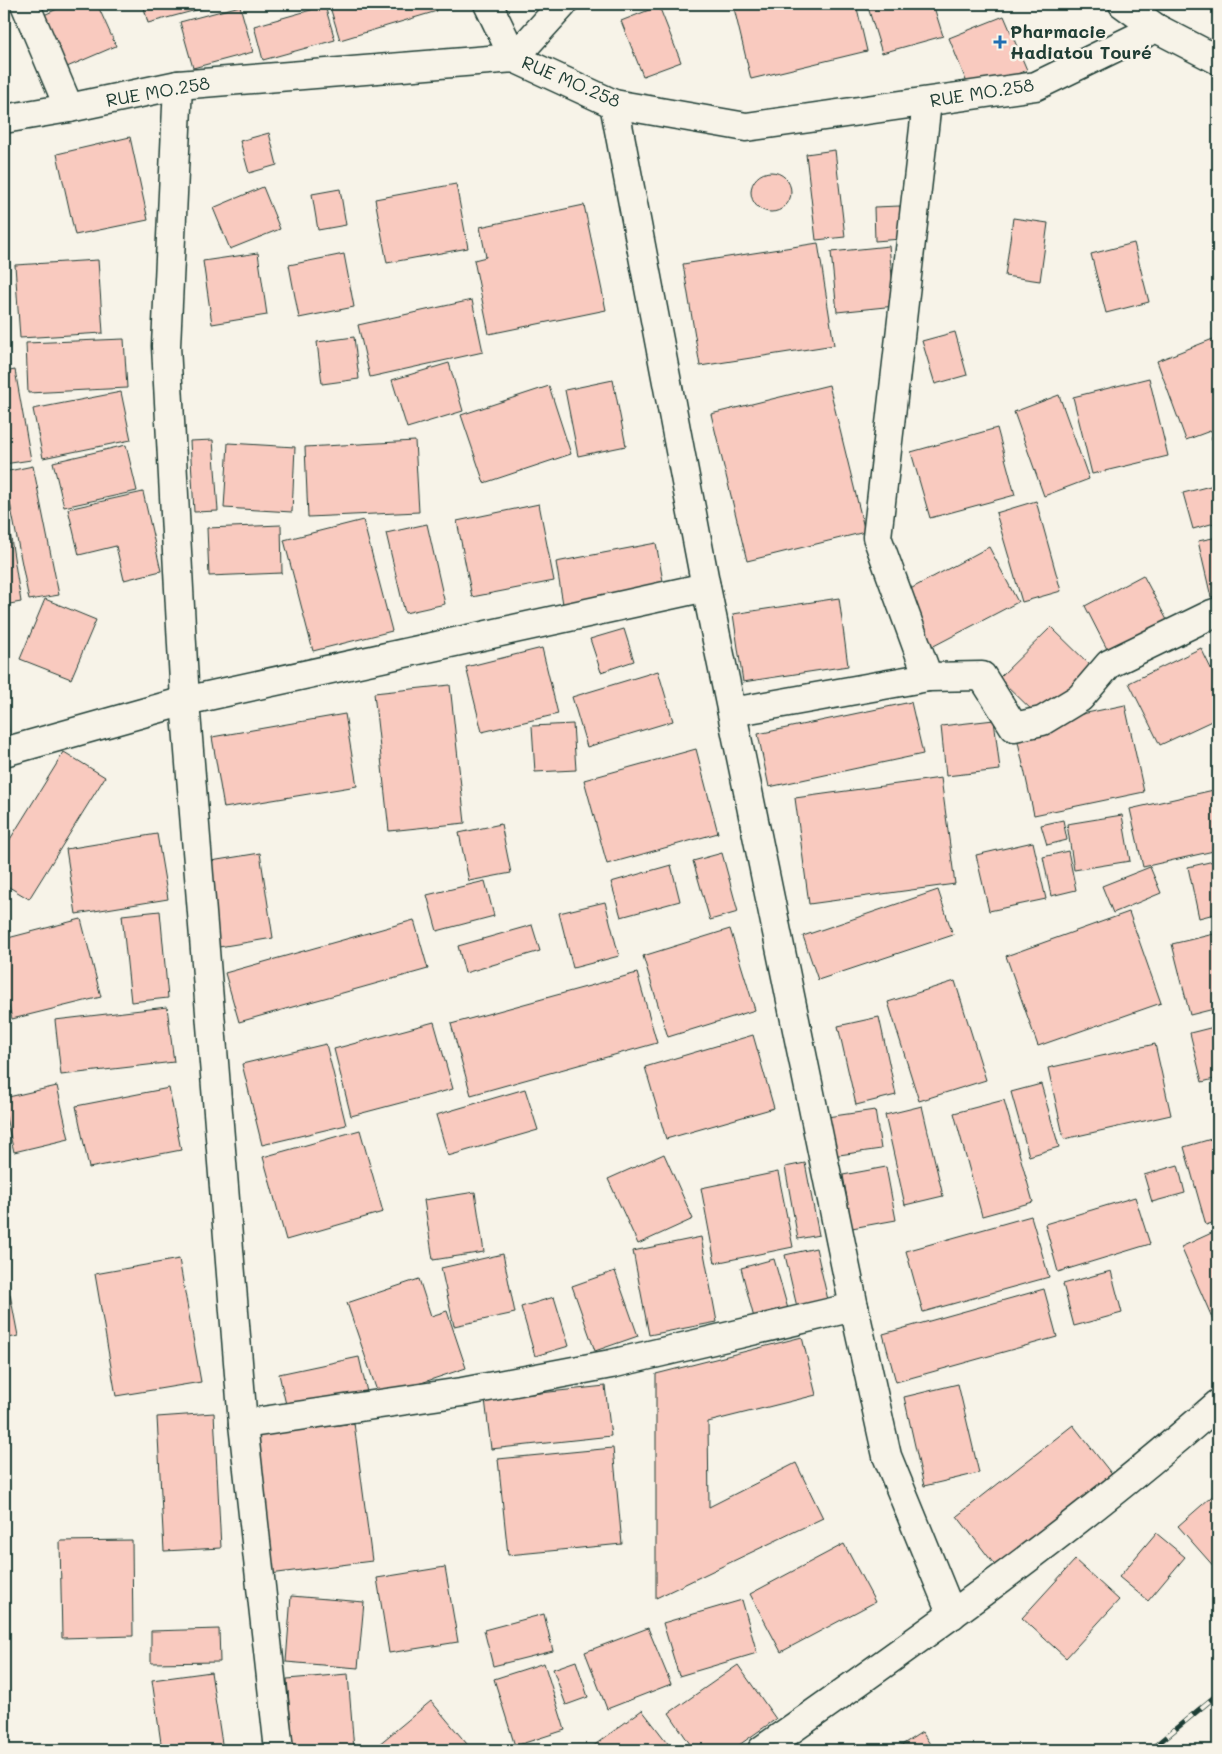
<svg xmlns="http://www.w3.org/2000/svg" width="1222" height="1754" font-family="Mali,sans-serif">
<rect width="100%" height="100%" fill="#f7f3e8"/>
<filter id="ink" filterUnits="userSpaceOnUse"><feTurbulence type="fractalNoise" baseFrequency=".02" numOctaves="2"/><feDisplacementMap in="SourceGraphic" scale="10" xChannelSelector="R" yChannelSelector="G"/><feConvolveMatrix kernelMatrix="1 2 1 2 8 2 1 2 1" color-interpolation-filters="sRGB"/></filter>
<g filter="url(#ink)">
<!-- building -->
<g fill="#f9cabf" stroke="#1f3d34">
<path d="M68,4h29l19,42 -49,21 -23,-52z"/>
<path d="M143,4h76l-71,19z"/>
<path d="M339,4h96l2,7 -97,29 -10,-33z"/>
<path d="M733,4h123l11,47 -116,28z"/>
<path d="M867,4h66l10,32 -61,17z"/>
<path d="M240,6l13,46 -60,16 -13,-46z"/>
<path d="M325,6l10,34 -72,20 -9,-34z"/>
<path d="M659,6l22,56 -38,14 -22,-55z"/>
<path d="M1004,16l23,54 -56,23 -22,-55z"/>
<path d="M269,133l8,32 -28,8 -9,-32z"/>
<path d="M130,137l18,83 -73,15 -18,-81z"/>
<path d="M835,150l10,87 -29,3 -10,-86z"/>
<circle cx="771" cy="192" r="20"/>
<path d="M456,184l12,64 -81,15 -12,-64z"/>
<path d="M263,187l17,42 -50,20 -17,-41z"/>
<path d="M340,189l6,36 -28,5 -6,-36z"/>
<path d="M584,205l22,105 -117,24 -15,-74 12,-3 -6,-30z"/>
<path d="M900,206l1,33 -26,2 -1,-34z"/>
<path d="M1013,218l35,5 -8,58 -35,-5z"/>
<path d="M818,243l16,102 -134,21 -17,-102z"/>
<path d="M1134,243l15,59 -43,11 -15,-59z"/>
<path d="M889,246l6,60 -58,6 -6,-60z"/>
<path d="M258,253l9,62 -55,9 -9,-63z"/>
<path d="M344,254l10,53 -55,11 -10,-53z"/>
<path d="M98,260l5,73 -83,5 -5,-73z"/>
<path d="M472,300l11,52 -113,25 -12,-52z"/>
<path d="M955,332l12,43 -32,9 -13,-43z"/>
<path d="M354,337l5,42 -37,5 -5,-42z"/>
<path d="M1218,337v91l-32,12 -29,-79z"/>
<path d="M124,339l3,49 -99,5 -2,-50z"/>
<path d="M449,363l14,48 -56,17 -15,-48z"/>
<path d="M15,370l16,90 -27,4v-92z"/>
<path d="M1149,378l19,78 -76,18 -19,-77z"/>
<path d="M613,380l13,66 -48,10 -13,-66z"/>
<path d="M829,385l36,147 -118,29 -36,-147z"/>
<path d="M549,386l22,68 -87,29 -23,-68z"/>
<path d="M121,392l10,48 -88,18 -10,-49z"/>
<path d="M1059,395l30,84 -45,17 -30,-84z"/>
<path d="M997,428l18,67 -85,23 -19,-66z"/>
<path d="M1218,434v24l-7,-21z"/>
<path d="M213,440l5,71 -24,1 -4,-71z"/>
<path d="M415,441l4,71 -111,5 -3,-70z"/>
<path d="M228,443l67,4 -3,65 -68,-4z"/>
<path d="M126,445l11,46 -73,16 -11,-45z"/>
<path d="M33,466l26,129 -30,5 -25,-128z"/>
<path d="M1218,484v38l-25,7 -10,-36z"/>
<path d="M143,492l18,79 -37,9 -8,-34 -37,9 -11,-46z"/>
<path d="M4,494l17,108 -17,3z"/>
<path d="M1036,501l25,90 -39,11 -26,-89z"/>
<path d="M539,504l15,77 -82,16 -15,-76z"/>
<path d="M363,520l29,111 -79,20 -29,-111z"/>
<path d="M427,524l18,80 -40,9 -19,-80z"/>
<path d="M281,525l1,48 -73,3 -2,-48z"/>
<path d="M1218,537v58l-7,2 -13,-56z"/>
<path d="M656,543l9,49 -101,18 -8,-48z"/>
<path d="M989,547l29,55 -90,47 -29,-54z"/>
<path d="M1143,575l24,45 -59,31 -23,-45z"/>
<path d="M839,598l9,68 -105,16 -10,-68z"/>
<path d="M45,599l51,21 -25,59 -51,-20z"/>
<path d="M1051,627l41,40 -51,52 -42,-41z"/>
<path d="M624,629l10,32 -33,11 -11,-33z"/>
<path d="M542,648l16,66 -76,18 -16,-65z"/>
<path d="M1201,648l17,35v35l-58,27 -31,-62z"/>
<path d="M658,671l15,50 -86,26 -15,-50z"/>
<path d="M450,685l15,138 -76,8 -15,-138z"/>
<path d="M4,698l5,34h-5z"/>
<path d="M911,702l12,52 -154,33 -11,-53z"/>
<path d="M1125,705l19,87 -110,23 -19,-87z"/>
<path d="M345,714l12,72 -133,22 -12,-71z"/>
<path d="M994,720l6,50 -54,6 -5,-50z"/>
<path d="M573,724l3,46 -41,2 -3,-46z"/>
<path d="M696,749l22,84 -111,31 -23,-84z"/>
<path d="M64,752l41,25 -76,122 -25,-15v-35z"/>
<path d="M941,778l14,106 -146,20 -14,-106z"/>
<path d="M1218,789v61l-75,17 -13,-58z"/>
<path d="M1122,815l8,46 -56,9 -7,-46z"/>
<path d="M1063,820l4,20 -20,5 -6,-20z"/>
<path d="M501,824l10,49 -42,8 -10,-48z"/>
<path d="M157,834l11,65 -92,15 -10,-65z"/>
<path d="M1033,842l13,57 -57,12 -13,-56z"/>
<path d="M1068,851l8,39 -25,6 -8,-39z"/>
<path d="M260,853l13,85 -60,10 -14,-85z"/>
<path d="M722,853l16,59 -28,8 -17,-59z"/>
<path d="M1218,860v53l-19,5 -11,-51z"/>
<path d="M671,865l9,36 -59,16 -10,-35z"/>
<path d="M1150,867l11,26 -48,20 -11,-27z"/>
<path d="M485,881l9,35 -57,15 -10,-36z"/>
<path d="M938,890l15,45 -135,45 -15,-44z"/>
<path d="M605,902l14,54 -46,12 -14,-55z"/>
<path d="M160,911l8,87 -37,4 -9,-87z"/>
<path d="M1129,912l32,91 -123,43 -32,-90z"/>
<path d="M81,919l20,78 -89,22 -8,-33v-47z"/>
<path d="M414,920l14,49 -189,53 -14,-49z"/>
<path d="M532,925l8,26 -75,22 -7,-27z"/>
<path d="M730,929l25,81 -87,27 -25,-81z"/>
<path d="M1218,933v75l-28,7 -18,-71z"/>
<path d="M637,973l20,70 -186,52 -20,-71z"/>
<path d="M955,981l31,99 -67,21 -31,-99z"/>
<path d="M167,1007l7,55 -113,13 -6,-55z"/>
<path d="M879,1017l17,78 -40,10 -18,-79z"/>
<path d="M434,1022l19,67 -102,27 -17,-67z"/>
<path d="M1218,1026v52l-16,4 -12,-49z"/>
<path d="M753,1035l21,73 -108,31 -21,-72z"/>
<path d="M326,1044l20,81 -84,20 -20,-81z"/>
<path d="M1155,1044l16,71 -107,24 -16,-71z"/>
<path d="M1041,1084l18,63 -30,9 -18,-64z"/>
<path d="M57,1086l12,53 -55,13 -10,-43v-11z"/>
<path d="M169,1088l12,62 -92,18 -13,-62z"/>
<path d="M525,1089l13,41 -90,26 -12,-41z"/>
<path d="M1004,1100l29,102 -51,14 -28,-103z"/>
<path d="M922,1106l21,90 -38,9 -20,-90z"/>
<path d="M875,1110l6,39 -49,7 -5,-39z"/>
<path d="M360,1130l23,82 -97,28 -23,-83z"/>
<path d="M1218,1137v84l-12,4 -22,-78z"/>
<path d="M664,1154l29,65 -55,25 -30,-65z"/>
<path d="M805,1163l14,72 -21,4 -13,-72z"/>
<path d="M1178,1165l7,28 -33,9 -8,-27z"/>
<path d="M886,1167l10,53 -44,8 -9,-53z"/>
<path d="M778,1172l15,75 -78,16 -14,-75z"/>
<path d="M475,1192l9,60 -51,8 -9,-60z"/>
<path d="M1135,1197l15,47 -92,28 -13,-48z"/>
<path d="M1031,1216l18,61 -126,35 -17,-61z"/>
<path d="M1218,1230v101l-37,-84z"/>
<path d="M701,1237l16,85 -68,13 -16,-84z"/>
<path d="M816,1248l12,52 -31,7 -12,-52z"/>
<path d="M503,1254l12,59 -61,13 -13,-58z"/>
<path d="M179,1259l22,123 -85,14 -21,-122z"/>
<path d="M774,1259l14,50 -34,9 -13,-50z"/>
<path d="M615,1271l23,65 -43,15 -23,-65z"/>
<path d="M1111,1271l11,42 -48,13 -11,-42z"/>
<path d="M419,1279l12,37 16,-5 19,57 -87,29 -32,-94z"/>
<path d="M1044,1289l13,48 -161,45 -13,-48z"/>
<path d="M10,1294l8,42 -14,3v-44z"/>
<path d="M554,1297l15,49 -34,10 -14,-49z"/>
<path d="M802,1337l14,58 -108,27 1,85 87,-44 27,55 -167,80v-224z"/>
<path d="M359,1357l8,35 -80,17 -8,-35z"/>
<path d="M958,1384l21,89 -55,13 -20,-89z"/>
<path d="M605,1386l6,50 -120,13 -6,-50z"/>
<path d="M214,1413l7,135 -57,3 -7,-134z"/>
<path d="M354,1423l18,138 -102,13 -18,-138z"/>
<path d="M1073,1425l41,52 -117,91 -40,-52z"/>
<path d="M613,1448l9,96 -114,11 -10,-96z"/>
<path d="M1218,1491v76l-2,2 -38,-43z"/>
<path d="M1156,1533l29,24 -37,44 -29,-24z"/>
<path d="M132,1540l1,96 -71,2 -2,-97z"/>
<path d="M844,1544l31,58 -94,50 -31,-58z"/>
<path d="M1075,1560l44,40 -53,58 -44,-40z"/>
<path d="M445,1567l13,75 -69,11 -12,-75z"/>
<path d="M291,1596l73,6 -6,66 -72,-6z"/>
<path d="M742,1600l15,53 -78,23 -16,-53z"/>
<path d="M544,1614l9,37 -60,15 -9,-36z"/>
<path d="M648,1628l23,56 -64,25 -22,-57z"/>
<path d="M219,1629l1,33 -69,1v-32z"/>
<path d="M576,1661l12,36 -22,8 -13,-36z"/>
<path d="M544,1663l21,67 -50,16 -21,-67z"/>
<path d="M738,1665l38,54 -44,31h-38l-25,-37z"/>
<path d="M211,1672l12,78h-61l-10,-70z"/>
<path d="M348,1674l6,76h-61l-6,-71z"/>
<path d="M431,1701l41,49h-90l-4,-5z"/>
<path d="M642,1710l31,40h-85z"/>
<path d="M922,1732l12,18h-40z"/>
</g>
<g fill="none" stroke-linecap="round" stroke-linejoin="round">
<!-- minor casing -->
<g stroke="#1f3d34" stroke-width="31">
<g id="minor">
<path d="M25,4l44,104"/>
<path d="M488,4l26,54 49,-54"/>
<path d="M178,85l-12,261 19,355 58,723 36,326"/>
<path d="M614,104l92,483 148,720 33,149 65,159"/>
<path d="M4,119l65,-11 109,-23 336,-27 100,46 132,23 290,-41 120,-58"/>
<path d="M928,677l54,-1 32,51 28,-6 38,-23 29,-34 103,-50 6,-2"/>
<path d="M732,712l196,-35 -51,-140 50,-435"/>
<path d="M4,752l181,-51 521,-114"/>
<path d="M243,1424l219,-32 149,-28 243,-57"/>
<path d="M762,1750c156,-110 313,-220 456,-346"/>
</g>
</g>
<!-- major casing -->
<g stroke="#1f3d34" stroke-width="31">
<path id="major" d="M1123,4l33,24 62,32"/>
</g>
<!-- minor -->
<use href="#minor" stroke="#f7f3e8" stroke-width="28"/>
<!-- major -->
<use href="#major" stroke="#f7f3e8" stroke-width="28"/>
<!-- rail casing -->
<g stroke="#1f3d34" stroke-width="5.5">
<path id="rail" d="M1150,1750l68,-56"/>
</g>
<!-- rail -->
<use href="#rail" stroke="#f7f3e8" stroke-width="4" stroke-dasharray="11" stroke-linecap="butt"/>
</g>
</g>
<!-- markers -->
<path fill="#1f6fb2" stroke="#f7f3e8" stroke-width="2" d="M997.5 34.5h5v5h5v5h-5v5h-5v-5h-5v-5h5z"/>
<g text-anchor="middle" stroke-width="5" stroke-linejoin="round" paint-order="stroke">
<!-- poi labels -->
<g font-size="18" font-weight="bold" fill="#1f3d34" stroke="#f7f3e8" text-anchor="start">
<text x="1010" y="38">Pharmacie<tspan x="1010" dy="21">Hadiatou Touré</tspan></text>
</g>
<!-- street labels -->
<g font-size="18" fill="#1f3d34" stroke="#f7f3e8">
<text transform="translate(571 82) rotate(23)" y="6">RUE MO.258</text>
<text transform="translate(158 92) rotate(-10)" y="6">RUE MO.258</text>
<text transform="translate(982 93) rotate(-9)" y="6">RUE MO.258</text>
</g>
</g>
<!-- margin -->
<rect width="1222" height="1754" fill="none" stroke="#f7f3e8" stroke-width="20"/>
<rect x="10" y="10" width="1202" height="1734" fill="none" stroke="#1f3d34" stroke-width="2" filter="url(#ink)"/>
</svg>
